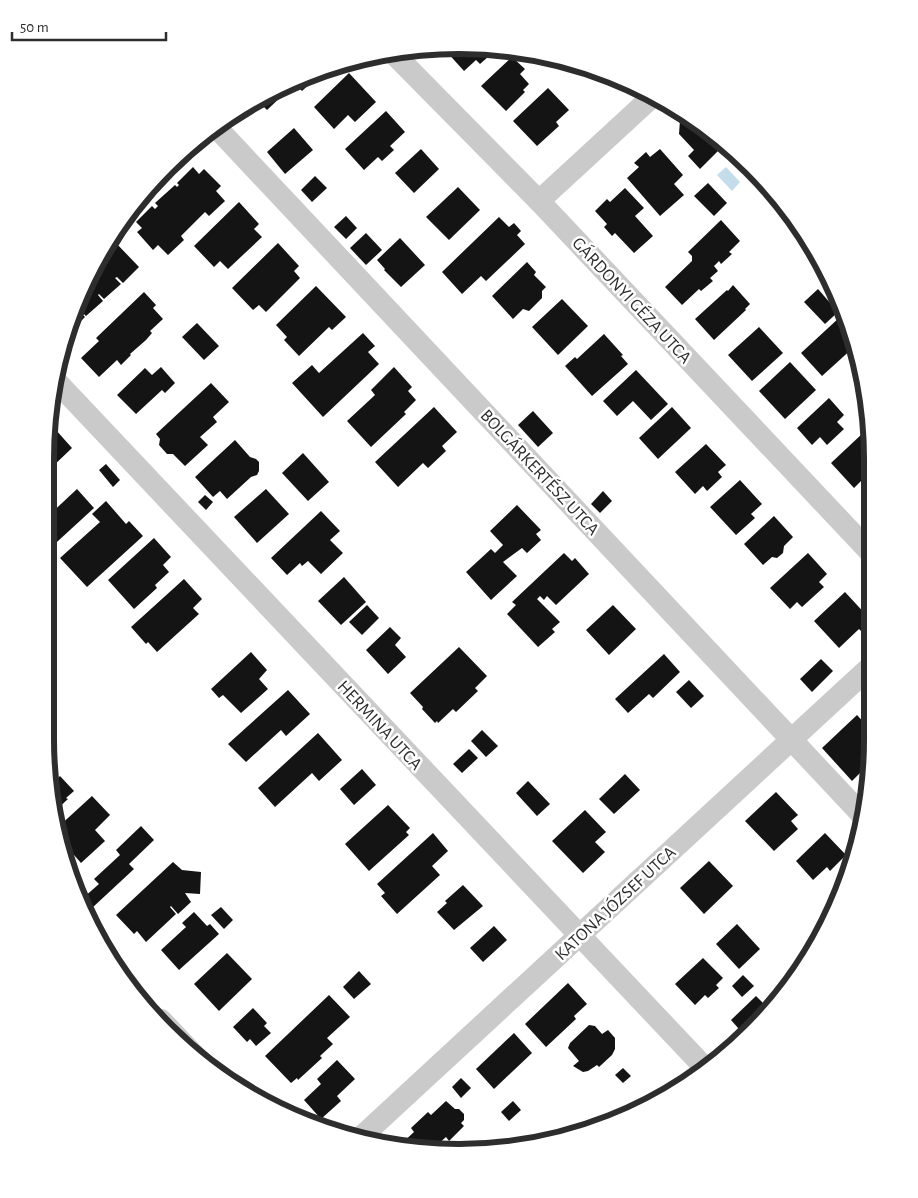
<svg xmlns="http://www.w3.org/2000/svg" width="918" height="1198" font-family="'Alegreya Sans',sans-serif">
<rect width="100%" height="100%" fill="#fff"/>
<!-- water -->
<path fill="#c5ddeb" d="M726,167l14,15 -8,9 -15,-16z"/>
<!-- building -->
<g fill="#141414">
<path d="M459,45l38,4 -17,15 -4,-4 -12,11 -19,-21 5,-4z"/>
<path d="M512,57l13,12 -5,5 9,10 -6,6 2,2 -19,19 -25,-25z"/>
<path d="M326,69l-24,22 -10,-10 8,-4z"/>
<path d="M349,73l27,29 -21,20 -7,-7 -14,14 -20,-22z"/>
<path d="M280,88l5,5 -18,17 -10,-10z"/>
<path d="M548,88l21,22 -13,12 3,4 -22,20 -24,-25z"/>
<path d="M386,111l19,21 -15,14 4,4 -12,11 -4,-4 -14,13 -19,-21z"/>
<path d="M687,114l38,30 -25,25 -12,-13 6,-6 -15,-16 1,-14z"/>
<path d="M294,128l19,22 -28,24 -18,-22z"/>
<path d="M421,149l18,20 -25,24 -19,-20z"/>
<path d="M660,149l23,26 -9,9 10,11 -24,21 -33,-38 12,-11 -5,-4 12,-11 4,5z"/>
<path d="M193,167l6,7 5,-5 17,17 -5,5 9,10 -16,15 -4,-4 -24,24 3,4 -16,15 -10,-10 -5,5 -16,-18 5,-4 -6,-6 16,-16 3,3 3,-3 -3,-3 20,-18 2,2 2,-2 -2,-2z"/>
<path d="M754,169l6,8 -7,6 -6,-7z"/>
<path d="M315,176l12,12 -15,14 -11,-12z"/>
<path d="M708,183l19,20 -13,13 -20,-20z"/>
<path d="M458,187l22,23 -31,30 -23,-23z"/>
<path d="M625,188l19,20 -9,8 18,20 -19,17 -19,-20 -3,3 -8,-9 3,-3 -12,-13 12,-12 3,3z"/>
<path d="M239,202l20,22 -5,5 8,8 -34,32 -8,-8 -6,6 -20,-21z"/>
<path d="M346,216l11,12 -11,11 -12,-12z"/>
<path d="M499,217l10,10 5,-4 7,8 -4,4 8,9 -39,37 -5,-5 -19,18 -20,-22z"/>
<path d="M721,220l19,21 -11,11 3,2 -11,10 -2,-3 -5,5 4,5 -8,7 3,3 -12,10 -2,-2 -17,16 -17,-18 27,-26v-5l-4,-4z"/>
<path d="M366,233l16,17 -16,15 -16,-17z"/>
<path d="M400,238l25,27 -24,22 -17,-17 1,-1 -8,-9z"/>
<path d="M115,242l24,25 -16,16 -6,-6 -2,1 6,6 -17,15 -5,-5 -1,1 5,6 -17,15 -5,-5 -1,1 5,5 -16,16 -2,-2 21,-55 10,-17 2,3 2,-1 -2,-4z"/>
<path d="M278,243l21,23 -5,5 6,7 -34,34 -7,-7 -6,5 -21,-22z"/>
<path d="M527,262l9,10 -2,3 12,12 -4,4v7l-13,13 -6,-2 -10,10 -21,-23z"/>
<path d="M733,285l17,19 -5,5 1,1 -32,30 -19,-21 32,-29 1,1z"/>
<path d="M316,286l30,31 -14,13 -3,-3 -30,29 -15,-16 3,-3 -11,-12z"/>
<path d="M818,289l20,23 -13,12 -21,-22z"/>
<path d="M144,292l12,13 -3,3 10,11 -13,12 2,2 -6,7 -16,14 1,1 -10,10 -4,-5 -18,17 -18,-19 18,-17 -3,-3z"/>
<path d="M562,299l26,27 -30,29 -26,-28z"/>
<path d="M840,317l9,10 5,20 -32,29 -21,-23z"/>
<path d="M197,323l22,23 -15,14 -22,-23z"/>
<path d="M759,327l24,26 -31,28 -24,-26z"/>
<path d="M363,333l12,13 -7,6 11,12 -56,53 -31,-34 20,-18 7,8z"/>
<path d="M604,334l19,21 -2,1 7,8 -36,32 -27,-30 10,-9 2,2z"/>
<path d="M61,347l8,8 -5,5 -5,-6z"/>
<path d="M790,362l26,28 -31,29 -26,-28z"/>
<path d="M161,367l14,16 -10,10 -3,-3 -26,24 -19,-19 28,-27 7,7z"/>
<path d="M394,367l18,20 -4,4 8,9 -12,12 2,2 -35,33 -24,-26 28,-26 -4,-5z"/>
<path d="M636,370l32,34 -17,16 -18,-19 -16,15 -14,-15z"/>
<path d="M211,383l18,19 -16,15 4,5 -17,15 8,8 -23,21 -12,-12h-6l-8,-9 1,-6 -4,-5z"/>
<path d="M829,398l15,17 -7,7 7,7 -17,16 -7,-8 -8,8 -15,-17z"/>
<path d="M434,407l23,25 -15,14 4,5 -18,17 -5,-5 -25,24 -23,-25z"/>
<path d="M672,407l19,21 -33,31 -19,-21z"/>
<path d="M533,411l20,22 -15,14 -20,-22z"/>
<path d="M55,429l17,19 -22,21 1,2 -5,5v-39z"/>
<path d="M869,430v43l-15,15 -23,-25 32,-30 2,1z"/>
<path d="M235,440l15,17 6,2 3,3v9l-2,4 -6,2 -24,22 -7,-8 -7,6 -18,-20z"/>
<path d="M706,444l20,21 -8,7 4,5 -15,14 -4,-5 -8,8 -20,-22z"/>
<path d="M303,453l26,29 -21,19 -26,-28z"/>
<path d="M106,464l14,16 -7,7 -14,-17z"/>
<path d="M740,480l22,24 -11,10 4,4 -19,17 -26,-28z"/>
<path d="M77,489l17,19 -48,44v-34z"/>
<path d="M266,489l23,25 -32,29 -23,-26z"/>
<path d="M603,491l9,10 -12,12 -9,-9z"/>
<path d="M205,495l8,7 -7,8 -8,-8z"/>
<path d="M106,501l20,23 3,-3 14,15 -56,51 -27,-29 40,-36 -8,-8z"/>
<path d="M517,505l24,25 -5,4 5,6 -14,13 -5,-5 -19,14 14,14 -26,24 -25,-28 25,-23 4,4 8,-8 -13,-14z"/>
<path d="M321,511l19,20 -10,9 13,13 -22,21 -13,-13 -6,5 -2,-3 -13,12 -16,-17z"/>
<path d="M774,516l19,21 -9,9 -1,7 -6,5 -5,-1 -9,8 -19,-21z"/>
<path d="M154,538l17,19 -8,8 6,7 -14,13 2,3 -23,21 -26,-29z"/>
<path d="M564,553l8,8 3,-3 14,16 -33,31 -9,-9 -3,4 -4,-4 -3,3 23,23 -8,7 3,3 -17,15 -31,-33 9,-9 -4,-3z"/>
<path d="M808,553l19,21 -8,8 5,5 -22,20 -5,-5 -7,7 -20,-21z"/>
<path d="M344,577l22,25 -25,23 -23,-24z"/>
<path d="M45,578l10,11 -10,9z"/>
<path d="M184,579l18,20 -9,9 6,6 -42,38 -9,-10 -2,2 -15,-17z"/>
<path d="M845,592l24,26v16l-2,3 -8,-8 -20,19 -25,-27z"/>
<path d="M367,605l12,13 -17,17 -13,-13z"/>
<path d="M613,605l23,24 -27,26 -23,-25z"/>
<path d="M390,627l11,11 -6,7 11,12 -18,17 -22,-24z"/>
<path d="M459,647l28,29 -12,12 3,3 -22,21 -3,-3 -15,14 -1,-2 -2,2 -13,-14 1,-2 -13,-14z"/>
<path d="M251,652l16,18 -8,9 9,10 -27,24 -18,-18 -4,3 -8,-9z"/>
<path d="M664,654l16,18 -27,26 -4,-4 -21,19 -13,-14z"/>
<path d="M821,659l12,12 -21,21 -12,-13z"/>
<path d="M689,680l15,16 -13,12 -15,-16z"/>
<path d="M288,690l22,24 -24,22 -5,-6 -35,32 -18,-18z"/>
<path d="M857,715l12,13v36l-17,17 -30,-33z"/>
<path d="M482,730l16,16 -12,11 -15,-16z"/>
<path d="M318,733l24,27 -23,21 -7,-8 -37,34 -17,-19z"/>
<path d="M469,749l9,9 -16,15 -9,-9z"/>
<path d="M362,769l14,16 -22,20 -14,-16z"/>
<path d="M625,774l15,16 -26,24 -15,-15z"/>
<path d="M60,776l14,15 -8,7 2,1 -13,12 -5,-31 3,3z"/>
<path d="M528,781l22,23 -13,12 -21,-23z"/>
<path d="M776,792l22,23 -7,6 7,8 -24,22 -29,-30z"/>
<path d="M92,796l18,19 -15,15 10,11 -24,22 -7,-8 -4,4 -8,-7 -3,-6 -2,-18z"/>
<path d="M388,805l22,23 -4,4 3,3 -40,36 -24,-27z"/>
<path d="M585,810l21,22 -11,10 10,10 -22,21 -31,-32z"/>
<path d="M141,826l13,14 -25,24 5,5 -42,39 -9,-10 16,-14 -5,-5 26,-24 -4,-5z"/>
<path d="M433,833l15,18 -16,15 8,9 -43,39 -16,-18 4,-3 -8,-9z"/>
<path d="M825,833l21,22 -16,16 -3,-4 -14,13 -17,-19z"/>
<path d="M709,861l24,25 -29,28 -24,-26z"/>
<path d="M173,862l9,8 19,2 -1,22 -15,-1 6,9 -13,12 -7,-8 -1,1 6,7 -30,28 -9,-11 -3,3 -18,-19z"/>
<path d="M463,885l20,21 -29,24 -17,-18 10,-9 -2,-2z"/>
<path d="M221,907l12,13 -9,9 -13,-14z"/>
<path d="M194,912l13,14 3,-2 9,10 -40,36 -18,-20 25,-23 -4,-4z"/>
<path d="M737,924l23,25 -21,20 -23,-25z"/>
<path d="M494,926l13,14 -24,22 -13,-14z"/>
<path d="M227,953l25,26 -33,32 -25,-27z"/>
<path d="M703,958l20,20 -7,7 3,3 -11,10 -3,-3 -10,10 -20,-21z"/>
<path d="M359,971l12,13 -17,15 -11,-12z"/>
<path d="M743,975l11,11 -12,11 -10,-11z"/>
<path d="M568,983l19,21 -13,12 2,3 -30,28 -21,-23z"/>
<path d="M329,995l21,22 -23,21 6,6 -13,12 2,2 -24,22 -1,-2 -6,5 -26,-27z"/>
<path d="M756,996l13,13 -14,19 -9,9 -15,-17z"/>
<path d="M253,1008l14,15 -3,3 7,7 -15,13 -6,-7 -3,3 -14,-15z"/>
<path d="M589,1025l6,1 7,8 6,-4 7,8v11l-3,6 -13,12 -2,-2 -9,6 -5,1 -10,-6 6,-5 -11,-13 2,-5z"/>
<path d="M514,1033l18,20 -38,36 -18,-20z"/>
<path d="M337,1060l18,19 -18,17 4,5 -20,18 -17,-19 17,-16 -4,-5z"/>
<path d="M623,1068l8,8 -8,7 -8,-8z"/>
<path d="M461,1078l10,10 -10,10 -9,-11z"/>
<path d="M672,1083l6,6 -23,11h-1z"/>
<path d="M446,1101l9,8h4l5,5v6l-3,3 3,3 -15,15 -3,-4 -11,10 2,2 -45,-3 5,-5 3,4 14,-13 -3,-4 17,-16 3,3z"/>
<path d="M513,1101l8,9 -12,11 -8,-9z"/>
</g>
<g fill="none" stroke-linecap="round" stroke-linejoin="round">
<!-- minor -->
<g stroke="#cacaca" stroke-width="22">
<path d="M392,52l147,149 330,350"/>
<path d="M216,127l648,690"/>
<path d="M539,201l114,-105"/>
<path d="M55,380l651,689"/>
<path d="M161,1020l35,37"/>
<path d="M359,1139l510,-471"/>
</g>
</g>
<g text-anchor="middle" stroke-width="5" stroke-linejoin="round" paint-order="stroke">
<!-- street labels -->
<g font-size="18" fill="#2d2d2d" stroke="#fff">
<text transform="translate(632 300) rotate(47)" y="6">GÁRDONYI GÉZA UTCA</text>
<text transform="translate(540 472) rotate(47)" y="6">BOLGÁRKERTÉSZ UTCA</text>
<text transform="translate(380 725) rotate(47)" y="6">HERMINA UTCA</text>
<text transform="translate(615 903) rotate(-43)" y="6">KATONA JÓZSEF UTCA</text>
</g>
</g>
<!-- crop -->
<path d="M0 0H918V1198H0ZM459 54H459A405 405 0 0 1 864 459V739A405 405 0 0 1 459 1144H459A405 405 0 0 1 54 739V459A405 405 0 0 1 459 54Z" fill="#fff" fill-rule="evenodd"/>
<path fill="none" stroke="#2d2d2d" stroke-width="6" d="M459 54H459A405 405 0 0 1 864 459V739A405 405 0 0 1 459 1144H459A405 405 0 0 1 54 739V459A405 405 0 0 1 459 54Z"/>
<!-- scale -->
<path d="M12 32v8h154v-8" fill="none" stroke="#2d2d2d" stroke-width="2.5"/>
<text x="20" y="32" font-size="15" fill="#2d2d2d" stroke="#ffffff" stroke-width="4" paint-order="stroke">50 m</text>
</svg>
